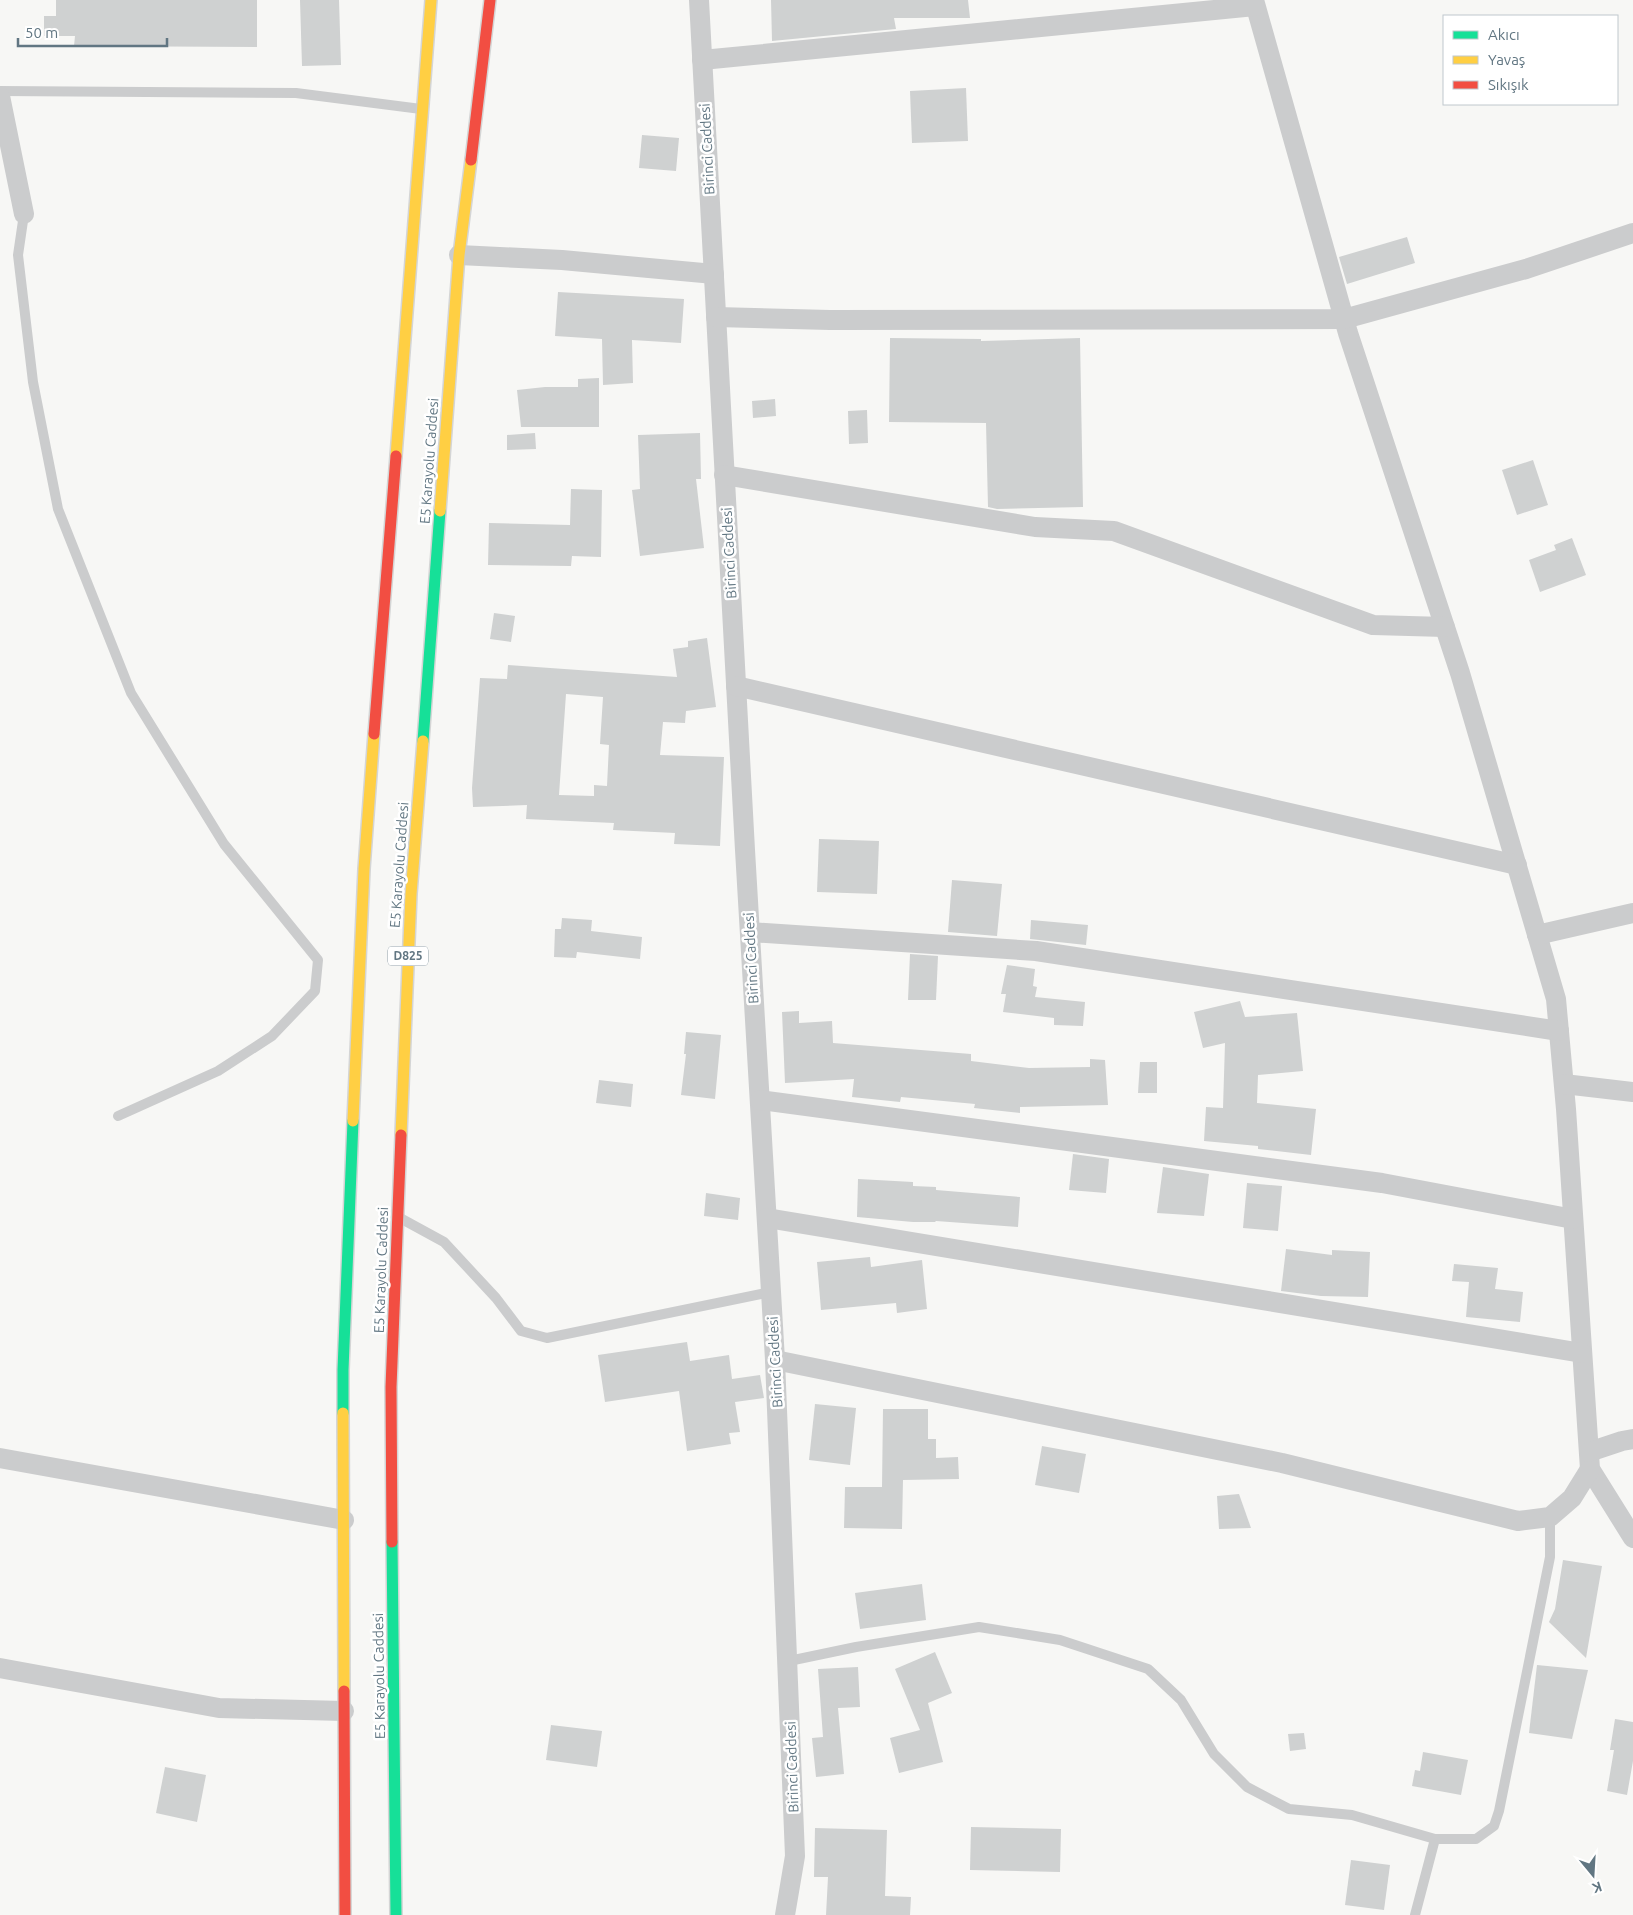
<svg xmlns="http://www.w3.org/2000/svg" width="1633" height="1915" font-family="Ubuntu,sans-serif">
<rect width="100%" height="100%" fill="#f7f7f5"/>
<!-- building -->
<g fill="#cfd1d1" fill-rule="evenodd">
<path d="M56,0h201v47l-183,-1 1,-10h-31v-20h12z"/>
<path d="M300,0h39l2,65 -39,1z"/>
<path d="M771,0h197l2,18h-76l2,11 -124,12z"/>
<path d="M966,88l2,53 -56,2 -2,-52z"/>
<path d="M642,135l37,3 -3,33 -37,-3z"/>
<path d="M1407,237l8,26 -68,21 -8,-27z"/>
<path d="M558,292l126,7 -3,44 -49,-3 1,43 -30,2 -1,-46 -47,-3z"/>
<path d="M890,338l91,1v2l99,-3 3,169 -86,2 -9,-2 -2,-84 -97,-1z"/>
<path d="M599,378v49h-78l-4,-37 28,-3h33v-8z"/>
<path d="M775,399l1,17 -23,2 -1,-17z"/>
<path d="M867,410l1,33 -19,1 -1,-33z"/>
<path d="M535,433l1,16 -29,1v-15z"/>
<path d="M700,433l1,46h-5l8,69 -64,8 -8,-66 8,-1 -2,-54z"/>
<path d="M1533,460l15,45 -31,10 -15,-45z"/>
<path d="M571,489l31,1 -1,67 -29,-1 -1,10 -83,-1 1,-42 81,2z"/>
<path d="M1572,538l14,37 -46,17 -11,-32 27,-10 -2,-5z"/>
<path d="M494,613l21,3 -4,26 -21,-3z"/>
<path d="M707,638l9,69 -30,4 -1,12 -22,-1 -3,33 64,2 -4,89 -46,-2 1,-11 -62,-3 1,-7 -88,-4 1,-14 -54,2 -1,-19 8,-110 27,1 1,-14 169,12 -4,-28 15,-2v-6zM566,694l37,3 -3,47 9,1 -2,41 -13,-1v11l-35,-1z"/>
<path d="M819,839l60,2 -2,53 -60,-2z"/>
<path d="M952,880l50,4 -5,52 -49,-4z"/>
<path d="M562,918l30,2 -1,11 51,6 -2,22 -63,-7 -1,6 -22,-1 1,-28h6z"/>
<path d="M1031,920l57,5 -2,20 -56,-6z"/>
<path d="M910,954l28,2 -2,44h-28z"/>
<path d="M1007,965l28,4 -2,17 4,1 -2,10 50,5 -2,24 -29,-1v-7l-51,-6 3,-18h-5z"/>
<path d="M1240,1001l5,16 52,-4 6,58 -45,4 -1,28 59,6 -5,46 -53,-6v-3l-54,-5 2,-34 17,1 2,-65 -22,5 -9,-36z"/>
<path d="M799,1011v12l33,-2 1,22 138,11v7l58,7 61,-1v-8l15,1 3,45 -88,2v6l-46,-5 1,-4 -74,-7 -1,5 -48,-5 2,-18 -69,4 -3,-71z"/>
<path d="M686,1032l35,3 -6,64 -34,-4 5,-41h-2z"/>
<path d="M1140,1062h17v31h-19z"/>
<path d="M599,1080l34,4 -2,23 -35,-4z"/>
<path d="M1073,1154l36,5 -3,34 -37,-3z"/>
<path d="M1163,1167l46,7 -5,42 -47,-3z"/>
<path d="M858,1179l55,3v4l23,1v3l84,7 -2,30 -82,-6 -1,1h-22l-56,-5z"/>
<path d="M1247,1183l35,3 -4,45 -35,-3z"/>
<path d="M706,1193l34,5 -2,22 -34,-4z"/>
<path d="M1286,1249l46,6v-5l38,2 -2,45 -47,-1 -40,-5z"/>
<path d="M870,1257l1,10 51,-7 5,49 -30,4 -1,-10 -75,7 -4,-48z"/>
<path d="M1454,1264l44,4 -3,21 28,3 -3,30 -54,-5 3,-35 -17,-1z"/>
<path d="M687,1342l3,19 39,-6 3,24 28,-4 4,23 -29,4 5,30 -11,1 2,11 -44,7 -8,-60 -74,11 -7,-47z"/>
<path d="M815,1404l41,4 -6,57 -41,-5z"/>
<path d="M883,1409h45v30h8v19l22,-1 1,22 -56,1 -1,49 -58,-1 1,-41h37z"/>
<path d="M1042,1446l44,8 -7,39 -44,-8z"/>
<path d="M1239,1494l12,34 -32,1 -2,-33z"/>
<path d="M1563,1560l39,6 -16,92 -37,-36 6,-13z"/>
<path d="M922,1584l4,36 -66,9 -5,-36z"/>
<path d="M935,1652l17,41 -24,10 15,59 -44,11 -9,-35 30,-8 -25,-61z"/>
<path d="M1537,1665l51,5 -16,69 -43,-6z"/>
<path d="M858,1667l2,40 -22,1 6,66 -28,3 -4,-39 11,-1 -5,-68z"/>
<path d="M1615,1719l18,3v39l-6,34 -20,-4 7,-41h-4z"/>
<path d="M551,1725l51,6 -5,36 -51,-7z"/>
<path d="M1304,1733l2,16 -16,2 -2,-17z"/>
<path d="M1423,1752l45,8 -7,35 -49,-9 3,-16 5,1z"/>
<path d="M165,1767l41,8 -9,47 -41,-9z"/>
<path d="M971,1827l90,2 -1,43 -90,-2z"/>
<path d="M815,1828l72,2 -2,66 26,1 -1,18h-84l2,-38h-14z"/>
<path d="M1351,1860l39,5 -6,45 -39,-5z"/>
</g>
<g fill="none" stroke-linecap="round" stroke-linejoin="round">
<!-- fast casing -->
<g stroke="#d4d5d5" stroke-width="14">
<g id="fast">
<path d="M423,741l17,-230"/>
<path d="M343,1413v-43l10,-249"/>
<path d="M392,1542l4,373"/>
</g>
</g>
<!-- slow casing -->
<g stroke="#d4d5d5" stroke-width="14">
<g id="slow">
<path d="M396,456l35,-456"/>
<path d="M440,511l19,-256 12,-95"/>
<path d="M353,1121l11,-252 10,-135"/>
<path d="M401,1135l10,-241 12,-153"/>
<path d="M343,1413l1,278"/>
</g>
</g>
<!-- jam casing -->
<g stroke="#d4d5d5" stroke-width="14">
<g id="jam">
<path d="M471,160l19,-160"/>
<path d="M374,734l22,-278"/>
<path d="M392,1542l-1,-155 10,-252"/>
<path d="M344,1691l1,224"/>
</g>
</g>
<!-- lane -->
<g stroke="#cbcccd" stroke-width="10">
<path d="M0,91l296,2 125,16"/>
<path d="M24,214l-6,41 15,127 25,127 73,184 93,151 94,116 -3,31 -43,45 -54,35 -100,45"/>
<path d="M400,1218l44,24 52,56 25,33 26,7 224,-46"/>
<path d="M789,1661l67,-14 123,-20 81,13 88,29 33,31 33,54 33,33 42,22 63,6 83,24h41l18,-13 5,-15 51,-254v-40"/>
<path d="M1415,1915l20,-76"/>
</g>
<!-- street -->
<g stroke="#cbcccd" stroke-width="20">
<path d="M699,0l46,850 30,510 20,496 -10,59"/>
<path d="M1254,0l94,333 112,340 96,326 10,110 24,360 43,69"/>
<path d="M702,60l553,-54"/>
<path d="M0,96l24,118"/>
<path d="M459,255l103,5 152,14"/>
<path d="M716,317l114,3 514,-1 182,-50 107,-36"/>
<path d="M724,475l311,52 79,4 259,94 72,2"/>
<path d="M736,686l781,179"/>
<path d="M750,932l286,19 523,80"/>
<path d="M1537,935l96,-22"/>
<path d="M1564,1084l69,8"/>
<path d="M760,1100l622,83 191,36"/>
<path d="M767,1218l815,135"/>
<path d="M775,1360l507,103 236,58 32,-4 22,-19 18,-29"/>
<path d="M1589,1452l33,-11 11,-2"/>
<path d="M0,1458l344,62"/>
<path d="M0,1668l219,40 125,3"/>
</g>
<!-- fast -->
<use href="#fast" stroke="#16e098" stroke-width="11"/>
<!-- slow -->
<use href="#slow" stroke="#ffcf43" stroke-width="11"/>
<!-- jam -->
<use href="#jam" stroke="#f24e42" stroke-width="11"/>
</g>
<g text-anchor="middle" stroke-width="5" stroke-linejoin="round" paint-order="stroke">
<!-- shield labels -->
<rect fill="#fff" stroke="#909fa8" stroke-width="1" x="388" y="946.5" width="40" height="19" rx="4"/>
<g font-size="12" font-weight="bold" fill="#617682">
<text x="408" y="960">D825</text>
</g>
<!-- street labels -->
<g font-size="14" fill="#617682" stroke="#fff">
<text transform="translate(707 149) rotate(-93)" y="5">Birinci Caddesi</text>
<text transform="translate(429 461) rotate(-86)" y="5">E5 Karayolu Caddesi</text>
<text transform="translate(729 553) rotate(-93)" y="5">Birinci Caddesi</text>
<text transform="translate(399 865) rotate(-86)" y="5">E5 Karayolu Caddesi</text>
<text transform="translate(751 958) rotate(-93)" y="5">Birinci Caddesi</text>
<text transform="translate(381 1270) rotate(-88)" y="5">E5 Karayolu Caddesi</text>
<text transform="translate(775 1362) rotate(-93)" y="5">Birinci Caddesi</text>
<text transform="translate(379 1676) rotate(-91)" y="5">E5 Karayolu Caddesi</text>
<text transform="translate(792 1767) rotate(-92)" y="5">Birinci Caddesi</text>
</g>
</g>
<!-- legend -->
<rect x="1443" y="15" width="175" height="90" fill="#ffffff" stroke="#c0c8cd"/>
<rect x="1453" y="31" width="25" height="8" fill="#16e098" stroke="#c0c8cd"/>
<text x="1488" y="40" font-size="15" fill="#617682">Akıcı</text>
<rect x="1453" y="56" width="25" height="8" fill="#ffcf43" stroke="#c0c8cd"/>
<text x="1488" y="65" font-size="15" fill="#617682">Yavaş</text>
<rect x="1453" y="81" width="25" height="8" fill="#f24e42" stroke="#c0c8cd"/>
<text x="1488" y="90" font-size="15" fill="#617682">Sıkışık</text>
<!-- north arrow -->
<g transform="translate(1593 1875) rotate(162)" stroke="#ffffff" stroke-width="4" paint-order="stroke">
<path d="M0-4L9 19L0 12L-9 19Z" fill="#617682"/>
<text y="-8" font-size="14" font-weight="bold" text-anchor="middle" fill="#617682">K</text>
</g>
<!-- scale -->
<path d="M18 38v8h149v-8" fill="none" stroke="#617682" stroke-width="2.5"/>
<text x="25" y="38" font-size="15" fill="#617682" stroke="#ffffff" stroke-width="4" paint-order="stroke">50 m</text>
</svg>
